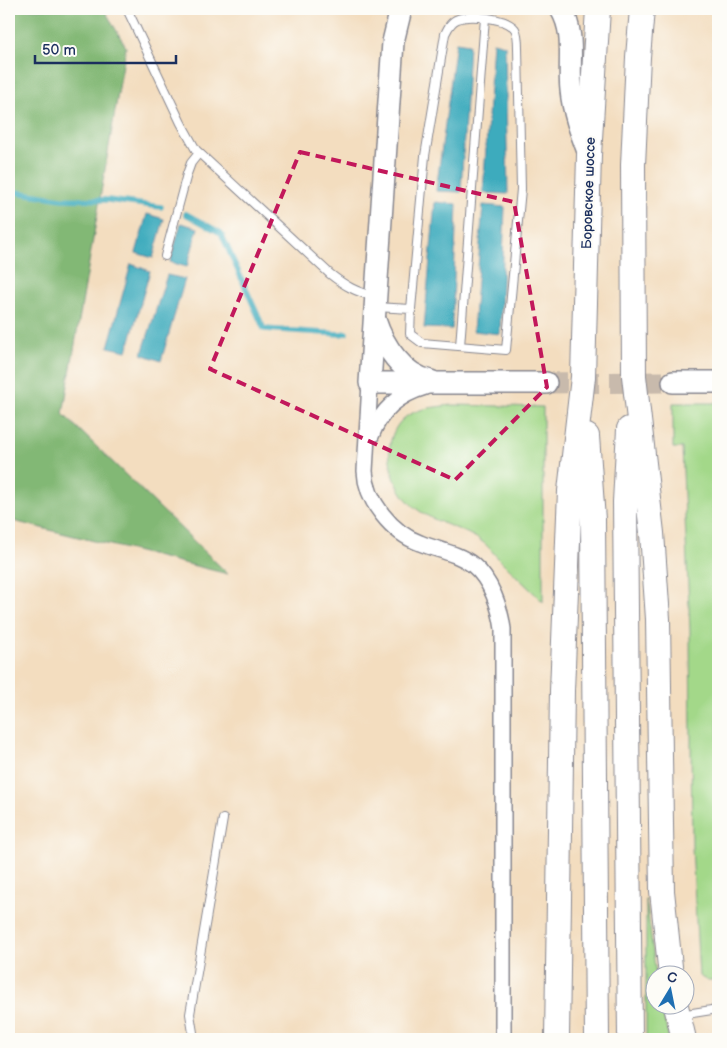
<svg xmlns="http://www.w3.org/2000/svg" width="727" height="1048" font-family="'Balsamiq Sans',sans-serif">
<rect width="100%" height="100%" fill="#fdfcf7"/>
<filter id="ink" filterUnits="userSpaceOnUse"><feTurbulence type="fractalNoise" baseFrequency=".02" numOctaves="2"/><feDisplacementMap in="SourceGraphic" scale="10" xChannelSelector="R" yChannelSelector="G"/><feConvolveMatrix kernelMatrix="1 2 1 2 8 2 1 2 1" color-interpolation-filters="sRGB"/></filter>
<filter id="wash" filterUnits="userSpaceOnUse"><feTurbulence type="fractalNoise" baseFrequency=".0096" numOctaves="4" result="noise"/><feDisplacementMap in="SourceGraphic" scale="20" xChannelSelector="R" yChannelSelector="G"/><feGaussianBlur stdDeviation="1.12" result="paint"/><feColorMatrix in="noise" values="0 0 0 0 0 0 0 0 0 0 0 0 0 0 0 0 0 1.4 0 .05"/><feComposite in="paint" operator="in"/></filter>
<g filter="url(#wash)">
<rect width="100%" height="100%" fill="#f3ddbf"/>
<!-- green -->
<g fill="#a3d889" stroke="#5f8474">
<path d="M673,403h45v577h-12l-7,-4 -7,-130 -2,-215 -8,-183h-9z"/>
<path d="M452,405l91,2v195c-14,-14 -29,-28 -44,-43 -5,-5 -10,-12 -15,-16 -19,-15 -52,-20 -71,-37 -22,-19 -34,-63 -11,-86 12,-12 34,-13 50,-15z"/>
<path d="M646,899l10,76 -2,31h7l8,33h-23z"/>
</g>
<!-- forest -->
<path fill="#82b875" stroke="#4e746a" d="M9,9h95l22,38 -63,367 165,160 -219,-54z"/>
<!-- water -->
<g fill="#3eabbd" stroke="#2c6d8e">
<path d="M456,42l13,2 -8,148 -25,-1z"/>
<path d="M493,42l12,3 3,149 -25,-1z"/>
<path d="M435,202l22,2 -5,125 -28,-1z"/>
<path d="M483,205l22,2 -5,127 -27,-3z"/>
<path d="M147,214l17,5 -11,39 -17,-5z"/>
<path d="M181,223l17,5 -11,39 -17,-5z"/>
<path d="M131,264l19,7 -23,80 -19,-4z"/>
<path d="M167,275l18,4 -24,82 -19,-7z"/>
</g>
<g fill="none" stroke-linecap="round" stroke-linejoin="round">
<!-- stream -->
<g stroke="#3eabbd" stroke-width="5.5">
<path d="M9,191l53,8 46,1 53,7"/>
<path d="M186,214l35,19 43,96 76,5 6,-1"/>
</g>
</g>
</g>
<g filter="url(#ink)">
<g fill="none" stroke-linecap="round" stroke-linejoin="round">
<!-- secondary-tunnel -->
<path stroke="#c8baac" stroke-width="21" stroke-dasharray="21 11" stroke-linecap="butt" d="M546,383l127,-1"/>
<!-- lane casing -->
<g stroke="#87868e" stroke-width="10">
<g id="lane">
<path d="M127,9l54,114 15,27 134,124c14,11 27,19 45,22"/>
<path d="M165,256l22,-82 4,-11 8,-10"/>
<path d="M376,307l35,2 14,-153 20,-122c3,-6 6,-13 13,-15 12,-5 49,-1 57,10 3,5 3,13 3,19l3,141 -15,161 -84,-7 -12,-9 1,-25"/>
<path d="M460,346l25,-328"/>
<path d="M680,1015l38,-6"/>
<path d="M194,1039l-4,-25 33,-195"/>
</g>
</g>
<!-- street casing -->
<g stroke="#87868e" stroke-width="18">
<g id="street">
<path d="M370,383l-5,88c1,30 27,62 55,72 17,7 38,10 53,22 18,15 27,42 30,64v410"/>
<path d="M371,436c10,-26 27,-41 54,-49"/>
</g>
</g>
<!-- secondary casing -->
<g stroke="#87868e" stroke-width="24">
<g id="secondary">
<path d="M401,9l-8,33 -23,341h176"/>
<path d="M561,9c15,25 7,53 10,81 2,22 10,43 18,64"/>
<path d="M375,320c8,25 28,56 56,61"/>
<path d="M673,382h45"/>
</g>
</g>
<!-- primary casing -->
<g stroke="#87868e" stroke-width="26">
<g id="primary">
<path d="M642,9l-4,48 -5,108 1,211 18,157 6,86 4,272 9,85"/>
<path d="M629,429l-4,73 5,537"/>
<path d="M587,436l6,84 4,519"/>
<path d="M676,1006l8,33"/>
<path d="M557,1039l5,-348 8,-200 13,-114 6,-222 9,-146"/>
</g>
</g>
<!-- lane -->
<use href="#lane" stroke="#fff" stroke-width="8"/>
<!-- street -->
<use href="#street" stroke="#fff" stroke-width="15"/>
<!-- secondary -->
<use href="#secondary" stroke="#fff" stroke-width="21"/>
<!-- primary -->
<use href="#primary" stroke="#fff" stroke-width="24"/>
</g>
</g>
<!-- marked area -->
<path fill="none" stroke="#c2185b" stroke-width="4" stroke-dasharray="10 6" stroke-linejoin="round" d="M300,152l214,50 33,185 -92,93 -245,-111z"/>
<g text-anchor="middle" stroke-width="4.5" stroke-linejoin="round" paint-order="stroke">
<!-- street labels -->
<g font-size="14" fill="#1b2f5e" stroke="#fdfcf7">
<text transform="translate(588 193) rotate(-88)" y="5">Боровское шоссе</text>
</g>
</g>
<!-- margin -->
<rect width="727" height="1048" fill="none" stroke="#fdfcf7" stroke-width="30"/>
<!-- north arrow -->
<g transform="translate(670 990) rotate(10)"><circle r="24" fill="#fdfcf7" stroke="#a3aaba"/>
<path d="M0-4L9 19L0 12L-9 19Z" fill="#1f6fb2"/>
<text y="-8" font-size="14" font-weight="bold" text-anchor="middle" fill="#1b2f5e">С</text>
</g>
<!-- scale -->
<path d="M35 55v8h141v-8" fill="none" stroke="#1b2f5e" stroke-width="2.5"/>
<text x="42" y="55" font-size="15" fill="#1b2f5e" stroke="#fdfcf7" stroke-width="4" paint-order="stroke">50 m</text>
</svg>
